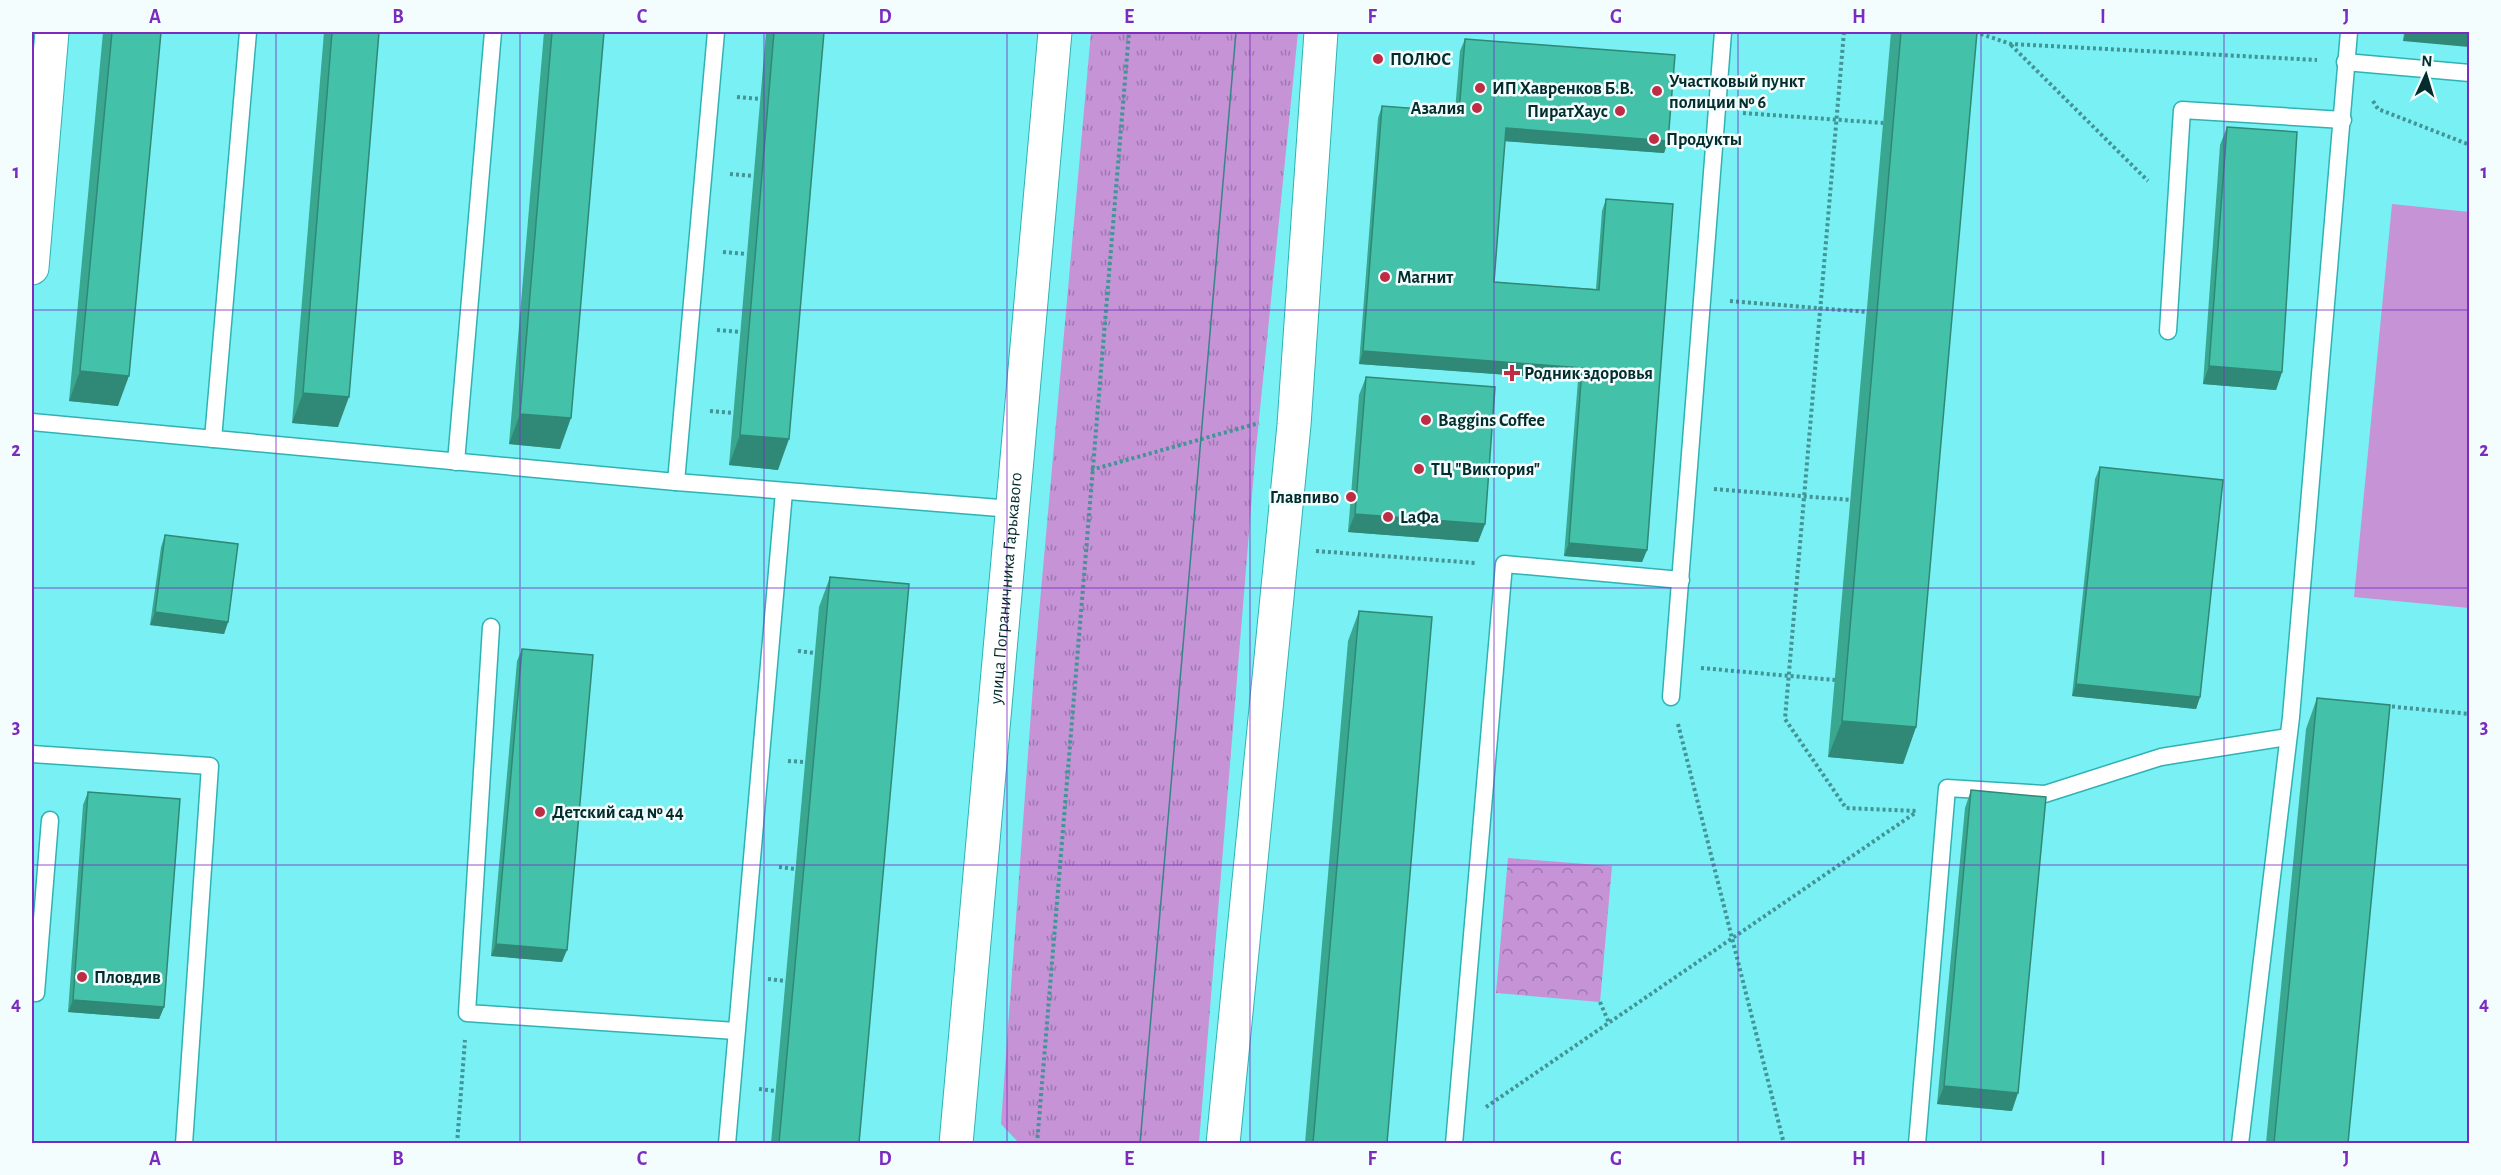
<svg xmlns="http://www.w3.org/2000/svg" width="2501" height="1175" font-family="'Alegreya Sans',sans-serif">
<defs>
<pattern id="grass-tufts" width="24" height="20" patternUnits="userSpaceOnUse" patternTransform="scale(1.5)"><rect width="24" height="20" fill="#c593d6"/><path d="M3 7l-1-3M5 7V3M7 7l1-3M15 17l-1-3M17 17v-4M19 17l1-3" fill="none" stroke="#9e78ae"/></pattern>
<pattern id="park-crowns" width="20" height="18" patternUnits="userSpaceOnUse" patternTransform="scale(1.5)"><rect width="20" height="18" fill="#c593d6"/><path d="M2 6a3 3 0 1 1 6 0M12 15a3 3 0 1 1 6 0" fill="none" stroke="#9e78ae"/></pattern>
</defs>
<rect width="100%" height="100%" fill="#79f0f3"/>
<!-- grass -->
<path fill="url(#grass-tufts)" d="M1091,32h207l-43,427 -56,684h-180l-18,-19 34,-466z"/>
<!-- park -->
<path fill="url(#park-crowns)" d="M1508,858l104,8 -12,136 -104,-9z"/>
<!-- pitch -->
<path fill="#c593d6" d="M2392,204l77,8v396l-115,-11z"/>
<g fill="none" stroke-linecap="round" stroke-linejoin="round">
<!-- lane casing -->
<g stroke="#30b2b5" stroke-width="19">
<g id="lane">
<path d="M2345,62l125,11"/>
<path d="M2168,331l14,-221 161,10"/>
<path d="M32,422l644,60 336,27"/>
<path d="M213,439l35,-407"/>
<path d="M456,462l37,-430"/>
<path d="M676,482l40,-450"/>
<path d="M491,627l-24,386 269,18"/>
<path d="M1671,697l52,-665"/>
<path d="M32,754l178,12 -26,378"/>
<path d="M32,992l4,1 14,-173"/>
<path d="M727,1144l57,-652"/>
<path d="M1454,1144l50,-580 177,16"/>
<path d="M1917,1144l30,-356 98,6 116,-37 127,-20"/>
<path d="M2240,1144l51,-427 58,-685"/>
</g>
</g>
<!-- street casing -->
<g stroke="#30b2b5" stroke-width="35">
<g id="street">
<path d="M32,268l20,-236"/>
<path d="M1223,1144l71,-719 27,-393"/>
</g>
</g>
<!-- secondary casing -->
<g stroke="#30b2b5" stroke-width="35">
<g id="secondary">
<path id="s1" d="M956,1144l99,-1112"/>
</g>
</g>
<!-- path -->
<g stroke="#429496" stroke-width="4" stroke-dasharray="3 3" stroke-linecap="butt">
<path d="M1844,32l-59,687 61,89 71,3"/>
<path d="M1975,32l36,12 306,16"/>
<path d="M2011,45l137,136"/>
<path d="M737,97l23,2"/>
<path d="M2373,101l5,8 92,36"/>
<path d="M1743,113l140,10"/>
<path d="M730,174l23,2"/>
<path d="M723,252l24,2"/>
<path d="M1730,301l137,11"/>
<path d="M717,330l23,2"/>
<path d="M710,411l23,2"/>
<path d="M1091,470l168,-47"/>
<path d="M1714,489l137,11"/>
<path d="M1316,551l160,12"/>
<path d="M798,651l17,2"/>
<path d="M1701,668l134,12"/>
<path d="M2386,706l84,8"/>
<path d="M1678,724l106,420"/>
<path d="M788,761l17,1"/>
<path d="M779,867l17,2"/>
<path d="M768,979l18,2"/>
<path d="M1600,1002l9,21"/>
<path d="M759,1089l17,2"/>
<path d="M1486,1107l429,-294"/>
<path d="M457,1144l8,-104"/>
<path d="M1037,1144l92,-1112"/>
</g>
<!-- lane -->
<use href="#lane" stroke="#fff" stroke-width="16"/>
<!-- street -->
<use href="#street" stroke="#fff" stroke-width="33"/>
<!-- secondary -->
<use href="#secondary" stroke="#fff" stroke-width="33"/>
<!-- tram -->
<path stroke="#388486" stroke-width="1.5" d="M1140,1144l96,-1112"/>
</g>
<!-- wall -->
<g fill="#3aa791">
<path d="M103,32h58l-43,374 -49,-5z"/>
<path d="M324,32h55l-41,395 -46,-4z"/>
<path d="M544,32h60l-44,417 -51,-5z"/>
<path d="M766,32h58l-46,438 -49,-5z"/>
<path d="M1891,32h86l-61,695 -13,37 -75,-7z"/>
<path d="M2404,32h65l-66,9z"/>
<path d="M1465,39l203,102 -4,12 -159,-12 -11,141 102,7 6,-78 4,-12 41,351 -5,12 -78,-6 14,-176 -219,-16 19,-246 4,-12 73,5 5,-60z"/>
<path d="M2227,127l55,245 -6,18 -73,-6 17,-239z"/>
<path d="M1366,377l119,147 -7,18 -130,-10 11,-137z"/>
<path d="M2100,467l100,230 -4,12 -124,-13 23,-217z"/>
<path d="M165,535l63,87 -4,12 -74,-9 11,-78z"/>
<path d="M830,577l29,566h-88l48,-536z"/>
<path d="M1359,611l28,532h-82l43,-502z"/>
<path d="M522,649l40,313 -71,-6 26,-295z"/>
<path d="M2317,698l31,445h-82l40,-414z"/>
<path d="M1971,790l41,321 -75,-7 28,-296z"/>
<path d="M88,792l76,215 -5,12 -91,-7 15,-207z"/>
</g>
<!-- shaded-wall -->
<g fill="#308876">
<path d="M2291,32h29l-1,2z"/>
<path d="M2406,32h63v15l-66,-6z"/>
<path d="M1506,128l162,13 -4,12 -162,-12z"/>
<path d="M1363,351l219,17 -4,12 -219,-16z"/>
<path d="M2209,366l73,6 -6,18 -73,-6z"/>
<path d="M80,371l49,5 -11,30 -49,-5z"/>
<path d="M303,393l46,4 -11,30 -46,-4z"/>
<path d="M520,414l51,4 -11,31 -51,-5z"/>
<path d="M740,435l49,4 -11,31 -49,-5z"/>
<path d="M1355,514l130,10 -7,18 -130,-10z"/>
<path d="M1569,543l78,7 -5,12 -78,-6z"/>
<path d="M155,612l73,10 -4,12 -74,-9z"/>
<path d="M2076,684l124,13 -4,12 -124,-13z"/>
<path d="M1842,721l74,6 -13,37 -75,-7z"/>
<path d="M496,944l71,6 -5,12 -71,-6z"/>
<path d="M73,1000l91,7 -5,12 -91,-7z"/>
<path d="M1944,1086l74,7 -6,18 -75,-7z"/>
</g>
<!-- building -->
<g fill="#44c2a9" stroke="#308876" stroke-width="1.5">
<path d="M112,32h49l-32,344 -49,-5z"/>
<path d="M332,32h47l-30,365 -46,-4z"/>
<path d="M552,32h52l-33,386 -51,-4z"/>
<path d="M774,32h50l-35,407 -49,-4z"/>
<path d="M1901,32h76l-61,695 -74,-6z"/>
<path d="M1465,39l210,16 -7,86 -162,-13 -12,154 105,8 7,-91 67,5 -26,346 -78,-7 13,-175 -219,-17 19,-245 77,6z"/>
<path d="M2227,127l70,5 -15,240 -73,-6z"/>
<path d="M1366,377l129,10 -10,137 -130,-10z"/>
<path d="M2100,467l123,13 -23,217 -124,-13z"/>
<path d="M165,535l73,9 -10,78 -73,-10z"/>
<path d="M830,577l79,7 -50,559h-80z"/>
<path d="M1359,611l73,6 -45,526h-74z"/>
<path d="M522,649l71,6 -26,295 -71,-6z"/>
<path d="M2317,698l73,7 -42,438h-74z"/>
<path d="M1971,790l75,7 -28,296 -74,-7z"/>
<path d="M88,792l92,7 -16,208 -91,-7z"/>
</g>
<!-- grid -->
<path fill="none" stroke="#7b2cbf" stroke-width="1.5" stroke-opacity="0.55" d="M276,32v1112M520,32v1112M764,32v1112M1007,32v1112M1250,32v1112M1494,32v1112M1738,32v1112M1981,32v1112M2224,32v1112M32,310h2438M32,588h2438M32,865h2438"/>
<!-- markers -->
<g fill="#be2d44" stroke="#f3fdfd" stroke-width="2">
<circle cx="1378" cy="59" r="6"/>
<circle cx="1480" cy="88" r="6"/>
<circle cx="1657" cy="91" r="6"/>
<circle cx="1477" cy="108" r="6"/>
<circle cx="1620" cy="111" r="6"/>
<circle cx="1654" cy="139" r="6"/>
<circle cx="1385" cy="277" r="6"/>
<path d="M1509 364h6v6h6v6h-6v6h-6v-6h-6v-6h6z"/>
<circle cx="1426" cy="420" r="6"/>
<circle cx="1419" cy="469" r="6"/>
<circle cx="1351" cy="497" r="6"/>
<circle cx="1388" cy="517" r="6"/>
<circle cx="540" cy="812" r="6"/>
<circle cx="82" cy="977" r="6"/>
</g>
<g text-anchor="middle" stroke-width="5" stroke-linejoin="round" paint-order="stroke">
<!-- poi labels -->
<g font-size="18" font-weight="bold" fill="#032c2d" stroke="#f3fdfd" text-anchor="start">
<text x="1390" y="65">ПОЛЮС</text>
<text x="1669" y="87">Участковый пункт<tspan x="1669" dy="21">полиции № 6</tspan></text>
<text x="1492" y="94">ИП Хавренков Б.В.</text>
<text x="1465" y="114" text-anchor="end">Азалия</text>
<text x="1608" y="117" text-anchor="end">ПиратХаус</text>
<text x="1666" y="145">Продукты</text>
<text x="1397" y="283">Магнит</text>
<text x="1524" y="379">Родник здоровья</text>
<text x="1438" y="426">Baggins Coffee</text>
<text x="1431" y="475">ТЦ "Виктория"</text>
<text x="1339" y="503" text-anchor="end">Главпиво</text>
<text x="1400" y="523">LaФа</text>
<text x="552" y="818">Детский сад № 44</text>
<text x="94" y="983">Пловдив</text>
</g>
<!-- street labels -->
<g font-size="18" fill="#032c2d" stroke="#f3fdfd">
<text dy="6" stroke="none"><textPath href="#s1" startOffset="558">улица Пограничника Гарькавого</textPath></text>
</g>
</g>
<!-- border -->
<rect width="2501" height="1175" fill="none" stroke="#f3fdfd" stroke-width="66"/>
<!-- north arrow -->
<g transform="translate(2426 75) rotate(4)" stroke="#f3fdfd" stroke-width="4.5" paint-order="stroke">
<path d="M0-4.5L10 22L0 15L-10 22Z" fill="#032c2d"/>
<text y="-9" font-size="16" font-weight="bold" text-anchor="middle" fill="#032c2d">N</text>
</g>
<rect x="33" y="33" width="2435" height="1109" fill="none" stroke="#7b2cbf" stroke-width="2"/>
<g font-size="20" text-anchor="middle" font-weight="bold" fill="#7b2cbf">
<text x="155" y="23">A</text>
<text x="398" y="23">B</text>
<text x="642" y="23">C</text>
<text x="885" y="23">D</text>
<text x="1129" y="23">E</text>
<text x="1372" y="23">F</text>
<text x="1616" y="23">G</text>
<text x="1859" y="23">H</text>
<text x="2103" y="23">I</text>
<text x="2346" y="23">J</text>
<text x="16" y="178">1</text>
<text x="2484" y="178">1</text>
<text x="16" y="456">2</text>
<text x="2484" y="456">2</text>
<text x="16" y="733">3</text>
<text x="2484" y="733">3</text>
<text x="16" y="1010">4</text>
<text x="2484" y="1010">4</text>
<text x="155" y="1165">A</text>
<text x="398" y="1165">B</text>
<text x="642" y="1165">C</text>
<text x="885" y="1165">D</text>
<text x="1129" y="1165">E</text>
<text x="1372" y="1165">F</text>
<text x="1616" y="1165">G</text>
<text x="1859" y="1165">H</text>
<text x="2103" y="1165">I</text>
<text x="2346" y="1165">J</text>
</g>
</svg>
